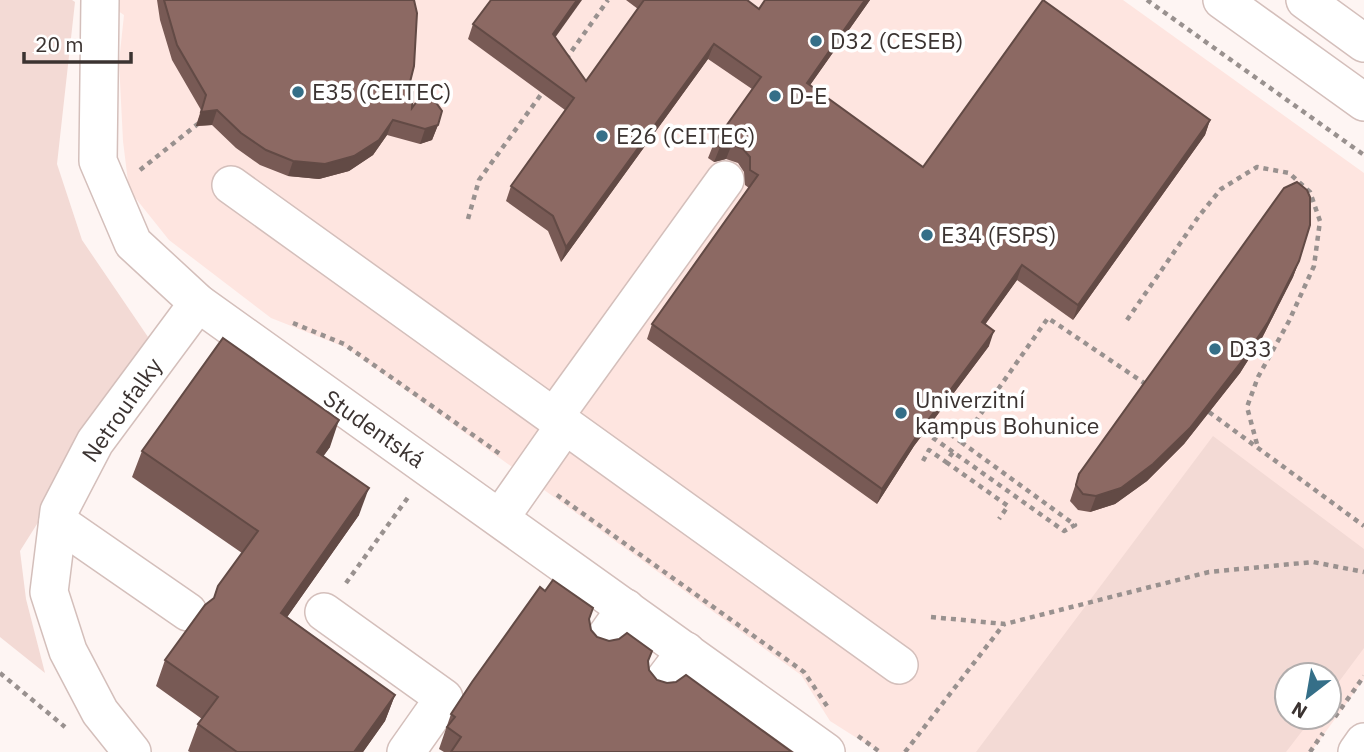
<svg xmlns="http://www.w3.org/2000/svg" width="1364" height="752" font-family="'IBM Plex Sans',sans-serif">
<rect width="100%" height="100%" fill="#fef5f3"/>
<!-- built -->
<path fill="#fee5e0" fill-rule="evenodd" d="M102,0h1021l241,173v506l-53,73h-432l-49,-31 -29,-46 -454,-327 -76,-30 -102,-78 -40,-50 -6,-49 -4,-79 5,-47zM1287,675h42v42h-42z"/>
<!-- green -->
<g fill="#f3dad5">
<path d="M0,0h72l3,2 -18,162 25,76 66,97 -46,84 -82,130 6,48 19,74 -45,-36z"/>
<path d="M1213,436l151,113v99l-35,47v-20h-42v42h26l-27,35h-310z"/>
</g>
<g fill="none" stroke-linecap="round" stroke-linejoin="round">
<!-- minor casing -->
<g stroke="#d4bfbb" stroke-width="40">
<g id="minor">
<path d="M100,0l-2,161 35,82 65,60 628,449"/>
<path d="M1222,0l142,102"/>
<path d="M1305,0l59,43"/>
<path d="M231,185l668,480"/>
<path d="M554,417l171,-237"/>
<path d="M500,518l65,-93"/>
<path d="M58,522l130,90"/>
<path d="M324,612l120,86 -38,54"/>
<path d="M602,642l24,-34"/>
<path d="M661,684l25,-33"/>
<path d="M132,752l-32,-40 -32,-61 -19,-59 10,-81 36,-69 103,-139"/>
<path d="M1357,752l7,-10"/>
</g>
</g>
<!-- path -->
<g stroke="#99918f" stroke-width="4.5" stroke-dasharray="5 5" stroke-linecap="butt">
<path d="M1147,0l217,155"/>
<path d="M566,59l42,-59"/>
<path d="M140,170l59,-47"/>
<path d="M468,219l11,-39 66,-91"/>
<path d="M1127,320l72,-104 22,-27 36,-22 32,6 21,19 10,29 -6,45 -25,55 -31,56 -11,30 11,41"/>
<path d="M293,323l51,21 156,110"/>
<path d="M1209,412l155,114"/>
<path d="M953,452l-24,-17 7,-11 25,18"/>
<path d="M923,461l6,-11 17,12 7,-10 111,79 11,-6 -114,-83 87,-124 99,67"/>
<path d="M946,462l62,44 -9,13"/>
<path d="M557,495l247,177 23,34"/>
<path d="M346,583l63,-87"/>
<path d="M931,617l74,7 204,-52 104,-10 51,10"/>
<path d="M0,673l65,54"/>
<path d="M1335,717l29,-41"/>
<path d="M858,736l22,16"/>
<path d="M905,752l99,-128"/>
<path d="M1310,752l13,-19"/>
</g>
<!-- minor -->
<use href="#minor" stroke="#fff" stroke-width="37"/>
</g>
<!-- wall -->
<g fill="#785a55">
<path d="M157,0h257l-6,90 4,18 26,17 -6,15 -12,4 -33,-9 -14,20 -24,16 -30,8 -31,-3 -28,-11 -24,-17 -24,-23 -16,1 5,-16 -29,-50 -12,-40z"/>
<path d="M626,0h121l12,9 6,-9h105l-60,85 113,82 287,-47 -5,15 -132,185 -56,-40 -32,44 4,22 -75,100 -37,58 -230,-165 5,-15 97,-136 -4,-3 -1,-13 -6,-9 -12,-4 -12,3 -6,-4 6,-15 38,-54 -44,-30 -147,203 -13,-31 -42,-30 5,-15 54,-76 -97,-71 5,-15 82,14 31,43 52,-72z"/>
<path d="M1299,261l-6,16 -31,61 -22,35 -56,71 -37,37 -32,23 -25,8 -12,-2 -8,-9 9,-27z"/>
<path d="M330,447l-7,9 36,59 -72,102 108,78 -10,26 -22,31h-173l-2,-1 10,-27 4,-5 -46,-33 9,-26 49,-62 28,-45 -110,-76 10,-26z"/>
<path d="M589,619l2,11 6,7 51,24 1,9 8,10 135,72h-348l-5,-3 12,-35z"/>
</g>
<!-- shaded-wall -->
<g fill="#624a45">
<path d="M577,0h5l-35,49 6,-15z"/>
<path d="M865,0h5l-69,98 6,-15z"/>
<path d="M714,44l-6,15 -147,203 5,-15z"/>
<path d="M217,110l-5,15 -16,1 5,-14z"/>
<path d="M393,120l-6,15 -14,20 -24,16 -30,8 -31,-3 5,-15z"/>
<path d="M1210,120l-5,15 -132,185 5,-15z"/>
<path d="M438,125l-6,15 -12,4 5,-15z"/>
<path d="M732,144l-6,15 -12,3 6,-15z"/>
<path d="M1299,261l-6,16 -31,61 -22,35 -56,71 -37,37 -32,23 -25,8 6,-16z"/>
<path d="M1022,265l-5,15 -40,56 5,-14z"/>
<path d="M994,331l-5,15 -75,100 -37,58 5,-15 38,-58z"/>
<path d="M339,420l-9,27 -22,31 9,-26z"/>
<path d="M369,488l-10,27 -88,125 10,-27z"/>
<path d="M395,695l-10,26 -22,31h-9z"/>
</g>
<!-- building -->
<g fill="#8c6963" stroke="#624a45" stroke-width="2">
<path d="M164,0h250l3,13 -3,53 -6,24 5,2 -1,16 11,-15 14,11 5,7 -4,14 -13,4 -32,-9 -14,20 -25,16 -29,8 -32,-3 -27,-11 -25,-17 -24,-23 -16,2 5,-17 -29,-50z"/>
<path d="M491,0h86l-24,34 33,47 58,-81h103l12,9 6,-9h100l-58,83 116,84 120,-167 167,120 -132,185 -56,-40 -40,57 12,9 -74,100 -38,58 -230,-165 106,-149 -8,-5v-13l-7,-8 -11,-5 -12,3 -6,-4 47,-66 -47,-33 -148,203 -13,-31 -42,-30 63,-88 -101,-74z"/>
<path d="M1297,182l10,8 3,7v28l-11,36 -31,61 -23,35 -55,71 -37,36 -32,24 -25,8 -13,-2 -7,-9 3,-11 205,-286z"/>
<path d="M223,338l116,82 -22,32 52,36 -88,125 114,82 -41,57h-117l-39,-28 20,-27 -53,-37 40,-55 9,-7 4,-12 40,-55 -116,-80z"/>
<path d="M553,580l40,28 -4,11 2,11 6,7 12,4 10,-2 8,-6 25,18 -4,10 1,9 8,10 10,3 9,-1 10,-7 106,77h-341l10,-15 -14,-10 8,-10 -4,-3 21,-32 68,-95 5,4z"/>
</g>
<!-- markers -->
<g fill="#356f88" stroke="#fff" stroke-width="2.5">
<circle cx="816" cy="41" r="7"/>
<circle cx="298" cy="92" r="7"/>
<circle cx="775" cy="96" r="7"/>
<circle cx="602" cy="136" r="7"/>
<circle cx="927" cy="235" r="7"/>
<circle cx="1215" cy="349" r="7"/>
<circle cx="901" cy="413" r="7"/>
</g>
<g text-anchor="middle" stroke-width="7" stroke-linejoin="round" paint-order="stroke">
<!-- poi labels -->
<g font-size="23" fill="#3b3331" stroke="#fff" text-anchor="start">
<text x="830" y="49">D32 (CESEB)</text>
<text x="312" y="100">E35 (CEITEC)</text>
<text x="789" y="104">D-E</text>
<text x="616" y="144">E26 (CEITEC)</text>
<text x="941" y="243">E34 (FSPS)</text>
<text x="1229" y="357">D33</text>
<text x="915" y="408">Univerzitní<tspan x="915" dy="26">kampus Bohunice</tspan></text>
</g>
<!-- street labels -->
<g font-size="23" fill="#3b3331" stroke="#fff">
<text transform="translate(122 410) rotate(-55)" y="8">Netroufalky</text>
<text transform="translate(374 429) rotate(35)" y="8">Studentská</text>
</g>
</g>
<!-- north arrow -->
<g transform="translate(1308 696) rotate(211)"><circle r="33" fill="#ffffff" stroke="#b1adad" stroke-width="2"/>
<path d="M0-5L12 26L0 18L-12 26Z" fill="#356f88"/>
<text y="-10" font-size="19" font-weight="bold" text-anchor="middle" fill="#3b3331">N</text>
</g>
<!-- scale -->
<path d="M24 52v10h107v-10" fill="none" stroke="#3b3331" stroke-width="3.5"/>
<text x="35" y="52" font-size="21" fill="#3b3331" stroke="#ffffff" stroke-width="5" paint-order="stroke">20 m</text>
</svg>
